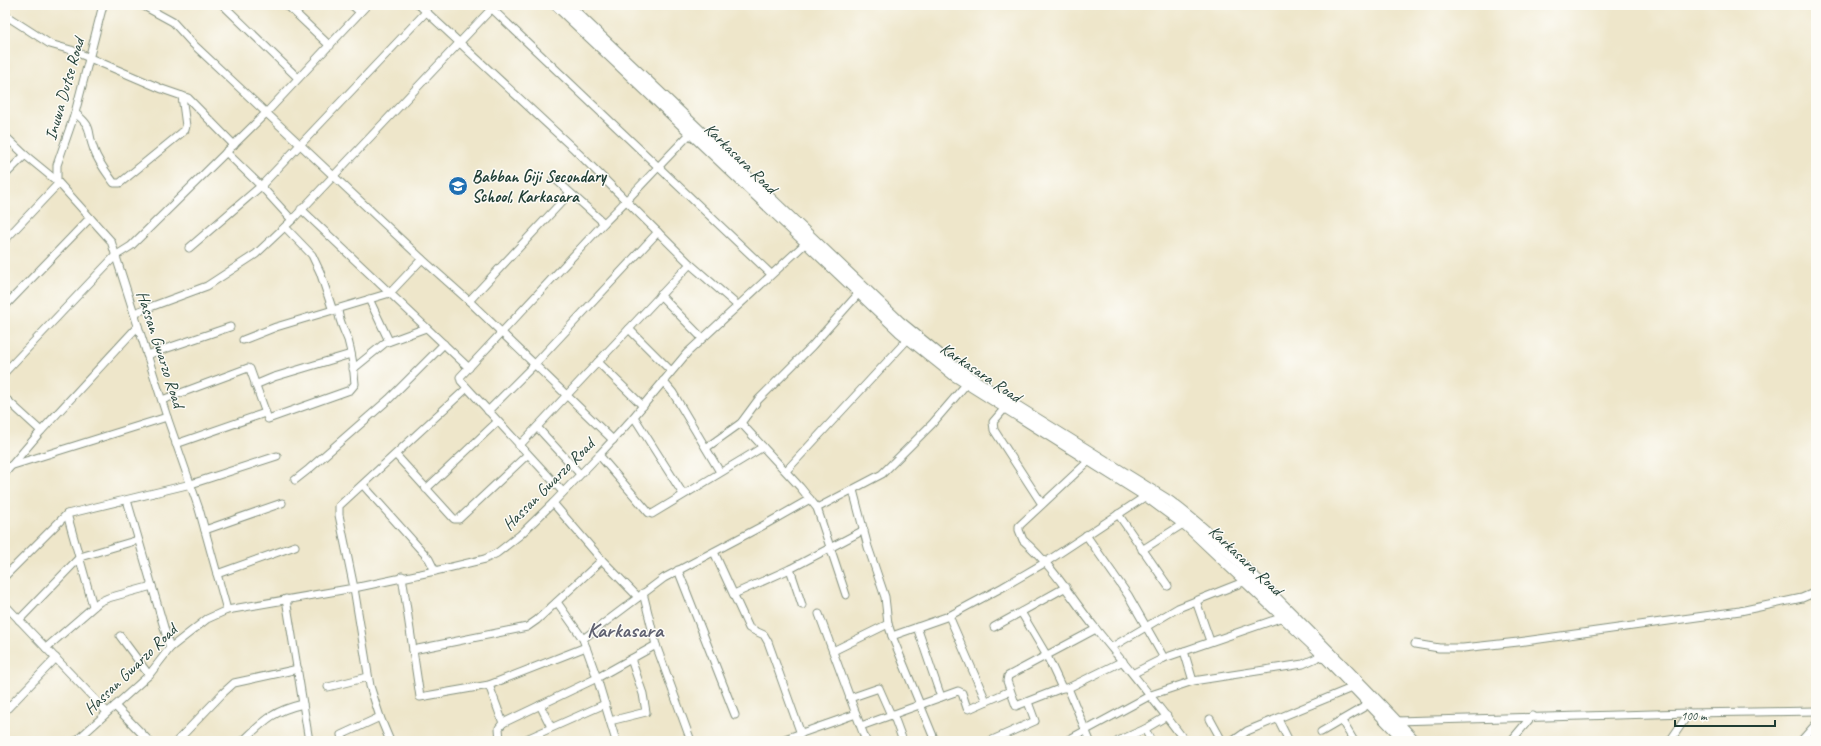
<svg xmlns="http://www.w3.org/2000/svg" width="1821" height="746" font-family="Caveat,sans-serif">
<rect width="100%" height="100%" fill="#fdfcf7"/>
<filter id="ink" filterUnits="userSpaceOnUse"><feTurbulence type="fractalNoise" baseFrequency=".025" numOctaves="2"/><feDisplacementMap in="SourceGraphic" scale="8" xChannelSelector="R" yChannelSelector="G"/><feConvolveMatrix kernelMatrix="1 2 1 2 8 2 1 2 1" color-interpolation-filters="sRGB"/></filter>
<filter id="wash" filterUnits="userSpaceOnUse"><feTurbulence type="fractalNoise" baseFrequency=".012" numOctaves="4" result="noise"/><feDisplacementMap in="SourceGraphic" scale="16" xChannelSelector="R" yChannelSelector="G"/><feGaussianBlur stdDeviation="0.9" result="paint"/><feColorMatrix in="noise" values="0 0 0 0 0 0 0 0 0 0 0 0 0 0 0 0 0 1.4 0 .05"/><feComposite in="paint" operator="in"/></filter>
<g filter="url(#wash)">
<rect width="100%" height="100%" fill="#eee6ca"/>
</g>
<g filter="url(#ink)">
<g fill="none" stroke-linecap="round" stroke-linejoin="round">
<!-- minor casing -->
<g stroke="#86927f" stroke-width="9">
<g id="minor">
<path d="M142,5l31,17 20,22 229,215 47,42 144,139"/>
<path d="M223,5l75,73"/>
<path d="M287,5l43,41"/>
<path d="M352,5l8,7"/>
<path d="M419,5l155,144 116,115 47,41"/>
<path d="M488,5l283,269"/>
<path d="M5,15l45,29 21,6 91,39 26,9 46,47"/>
<path d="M75,113c20,16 11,17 19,37 4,12 13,23 20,33h6l65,-53 1,-4 -4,-30"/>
<path d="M5,136l20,19 33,27 53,59 56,176 32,92 28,101"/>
<path d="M226,152l35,34 31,34"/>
<path d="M5,175l20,-20"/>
<path d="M554,178l50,45"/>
<path d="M301,209l168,159"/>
<path d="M285,227l27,28 8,17 13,39"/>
<path d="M5,240l52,-55v-20l18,-52 28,-108"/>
<path d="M189,248l72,-62 165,-174"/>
<path d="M660,295l42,43"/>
<path d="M369,299l20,42"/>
<path d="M469,301l101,-108"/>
<path d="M5,306l85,-88"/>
<path d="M134,313l73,-27 49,-32 36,-34 203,-215"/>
<path d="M629,329l42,42"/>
<path d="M243,340l33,-13 114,-34 32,-34"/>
<path d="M147,355l83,-28"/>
<path d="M598,362l45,44"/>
<path d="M353,369l32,-26 41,-15"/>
<path d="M5,372l110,-116 16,-10 136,-134 100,-107"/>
<path d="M663,381l10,12 47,79"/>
<path d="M255,385l19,-8 77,-23"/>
<path d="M5,398l36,33"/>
<path d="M162,400l86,-32 2,1 18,50 82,-29 5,-6c-1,-14 -3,-30 -7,-44 -4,-10 -9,-19 -10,-30"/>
<path d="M1005,408l-12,14 1,8 48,74"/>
<path d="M488,411l46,-46 124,-133"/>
<path d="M634,417l49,77"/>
<path d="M741,423l59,64 17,21 29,87"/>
<path d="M537,427l43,47"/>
<path d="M176,444l89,-31"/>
<path d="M519,446l171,-182"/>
<path d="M706,448l35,-25 17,-23 54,-54 47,-53"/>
<path d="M396,455l58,64h5l68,-64"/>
<path d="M599,455l50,58 3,1 111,-67"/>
<path d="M1092,458l-73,68v4l4,10c31,27 48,58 73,89 30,37 61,74 89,112"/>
<path d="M10,466l157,-49"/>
<path d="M786,471l122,-132"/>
<path d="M5,473l36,-42 97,-105"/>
<path d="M295,480l14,-11 80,-70 55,-55"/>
<path d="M363,485l66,74 6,12"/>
<path d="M426,489l71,-67"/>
<path d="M853,490l15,57 17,50 3,27 4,12 43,105"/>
<path d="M563,492l-102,-111 -1,-4 144,-154c30,-29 58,-61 87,-90"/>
<path d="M127,500l43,148"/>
<path d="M553,503l49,57 36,37"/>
<path d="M817,508l65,-34 50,-50 37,-43"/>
<path d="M67,514l26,92"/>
<path d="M1118,514l50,72"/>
<path d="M205,530l77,-27"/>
<path d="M1086,535l42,60 36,63"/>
<path d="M1142,550l41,-26"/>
<path d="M714,552l35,76 15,7 4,7 33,92"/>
<path d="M790,569l12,36"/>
<path d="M678,570l57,145"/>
<path d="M217,574l78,-28"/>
<path d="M5,576l62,-62 124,-30 86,-28"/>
<path d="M402,576l18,121 69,-12 97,-38"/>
<path d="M643,593l13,52 35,96"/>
<path d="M734,594l56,-25 74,-39"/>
<path d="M286,599l23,142"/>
<path d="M1196,601l14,40"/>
<path d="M557,602l26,37 14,39 19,63"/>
<path d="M5,605l102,107"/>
<path d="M1021,612l26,44 15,32"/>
<path d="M819,614l47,127"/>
<path d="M949,616l37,85"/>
<path d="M19,620l61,-63 58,-17"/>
<path d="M917,627l24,70"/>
<path d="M994,627l72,-40"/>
<path d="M1096,629l-88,47 -1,5 9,25 46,-18h6l55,-27"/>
<path d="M120,636l29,39"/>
<path d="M892,636l57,-20 54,-29 43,-25 100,-66"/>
<path d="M583,639l81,-61 102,-54 44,-25"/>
<path d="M1415,644l24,4h24l55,-6 222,-31 62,-13 14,-6"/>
<path d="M1112,647l66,-39 68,-27"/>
<path d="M46,648l53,-46 9,-4 44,-12"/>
<path d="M413,650l114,-23 10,-7 65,-60"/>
<path d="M833,651l55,-27"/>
<path d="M1184,651l9,30"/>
<path d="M1134,673l30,-15 119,-41"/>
<path d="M489,685l14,38"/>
<path d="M328,687l40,-10"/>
<path d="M1068,688l22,53"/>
<path d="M850,698l29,-10 12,27"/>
<path d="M540,705l11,22"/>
<path d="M115,706l34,35"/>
<path d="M5,711l51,-53"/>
<path d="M893,714l10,27"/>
<path d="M1210,719l12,22"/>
<path d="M1278,719l11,22"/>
<path d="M610,721l36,-9 -3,-18 -12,-35"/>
<path d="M1342,721l12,20"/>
<path d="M1396,721l293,-8 127,-2"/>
<path d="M861,726l97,-35 4,2 5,15 2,1 41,-18"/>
<path d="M1145,729l6,12"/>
<path d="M1321,732l50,-29"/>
<path d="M76,741l73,-66 21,-27 37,-29 20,-9 127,-22 81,-17 50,-12 12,-6 23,-18 33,-32 46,-48 32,-35 56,-67 121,-112"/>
<path d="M177,741l46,-48 11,-10 64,-14"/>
<path d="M243,741c22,-21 30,-30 60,-37"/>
<path d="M343,741l-2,-6 39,-18"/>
<path d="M390,741l-10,-24 -10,-31 -16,-98 -15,-73v-9l128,-118"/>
<path d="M500,741l-1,-13 4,-5 94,-45 59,-33"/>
<path d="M522,741l83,-37"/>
<path d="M779,741l77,-27"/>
<path d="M990,741l45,-20 -7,-19"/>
<path d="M1066,741l85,-46 42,-14 110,-17 20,-9"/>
<path d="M1118,741l27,-12 22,-13"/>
<path d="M1233,741l14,-10 107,-44"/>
<path d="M1511,741l21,-25"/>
<path d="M1670,741l19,-28"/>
<path d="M1801,741l15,-17"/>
</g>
</g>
<!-- secondary casing -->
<g stroke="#86927f" stroke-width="12">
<g id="secondary">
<path d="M556,5l343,326 56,45 191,120 42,31 135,128 82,86"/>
<path d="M568,5l332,317 45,37 23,17 201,125c39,29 73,64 108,98 47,47 93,93 138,142"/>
</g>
</g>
<!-- minor -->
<use href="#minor" stroke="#fff" stroke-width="7"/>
<!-- secondary -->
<use href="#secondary" stroke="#fff" stroke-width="10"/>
</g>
</g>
<!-- icons -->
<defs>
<g id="school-disc" transform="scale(1)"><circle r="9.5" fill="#1f6fb2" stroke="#fdfcf7"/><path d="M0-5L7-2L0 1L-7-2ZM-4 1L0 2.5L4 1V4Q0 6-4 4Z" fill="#fff"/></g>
</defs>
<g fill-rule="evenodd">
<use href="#school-disc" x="458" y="186"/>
</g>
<g text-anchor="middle" stroke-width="3" stroke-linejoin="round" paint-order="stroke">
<!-- street labels -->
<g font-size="17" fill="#1f3d34" stroke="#fdfcf7">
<text transform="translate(64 89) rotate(-74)" y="6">Inuwa Dutse Road</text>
<text transform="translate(741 158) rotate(44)" y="6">Karkasara Road</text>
<text transform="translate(161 349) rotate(72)" y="6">Hassan Gwarzo Road</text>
<text transform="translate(981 372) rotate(34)" y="6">Karkasara Road</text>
<text transform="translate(548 484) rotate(-45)" y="6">Hassan Gwarzo Road</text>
<text transform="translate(1246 560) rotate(43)" y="6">Karkasara Road</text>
<text transform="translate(130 669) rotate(-44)" y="6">Hassan Gwarzo Road</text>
</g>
<!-- poi labels -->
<g font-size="17" font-weight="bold" fill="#1f3d34" stroke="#fdfcf7" text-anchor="start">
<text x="472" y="182">Babban Giji Secondary<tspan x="472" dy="20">School, Karkasara</tspan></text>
</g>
<!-- district labels -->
<g font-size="21" font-weight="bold" fill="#606271" stroke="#fdfcf7">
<text x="625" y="637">Karkasara</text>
</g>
</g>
<!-- margin -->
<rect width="1821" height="746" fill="none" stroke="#fdfcf7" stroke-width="20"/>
<!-- scale -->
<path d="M1675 720v6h100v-6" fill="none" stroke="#1f3d34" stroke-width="2"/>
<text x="1681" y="720" font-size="12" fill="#1f3d34" stroke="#fdfcf7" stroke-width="3" paint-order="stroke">100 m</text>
</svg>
